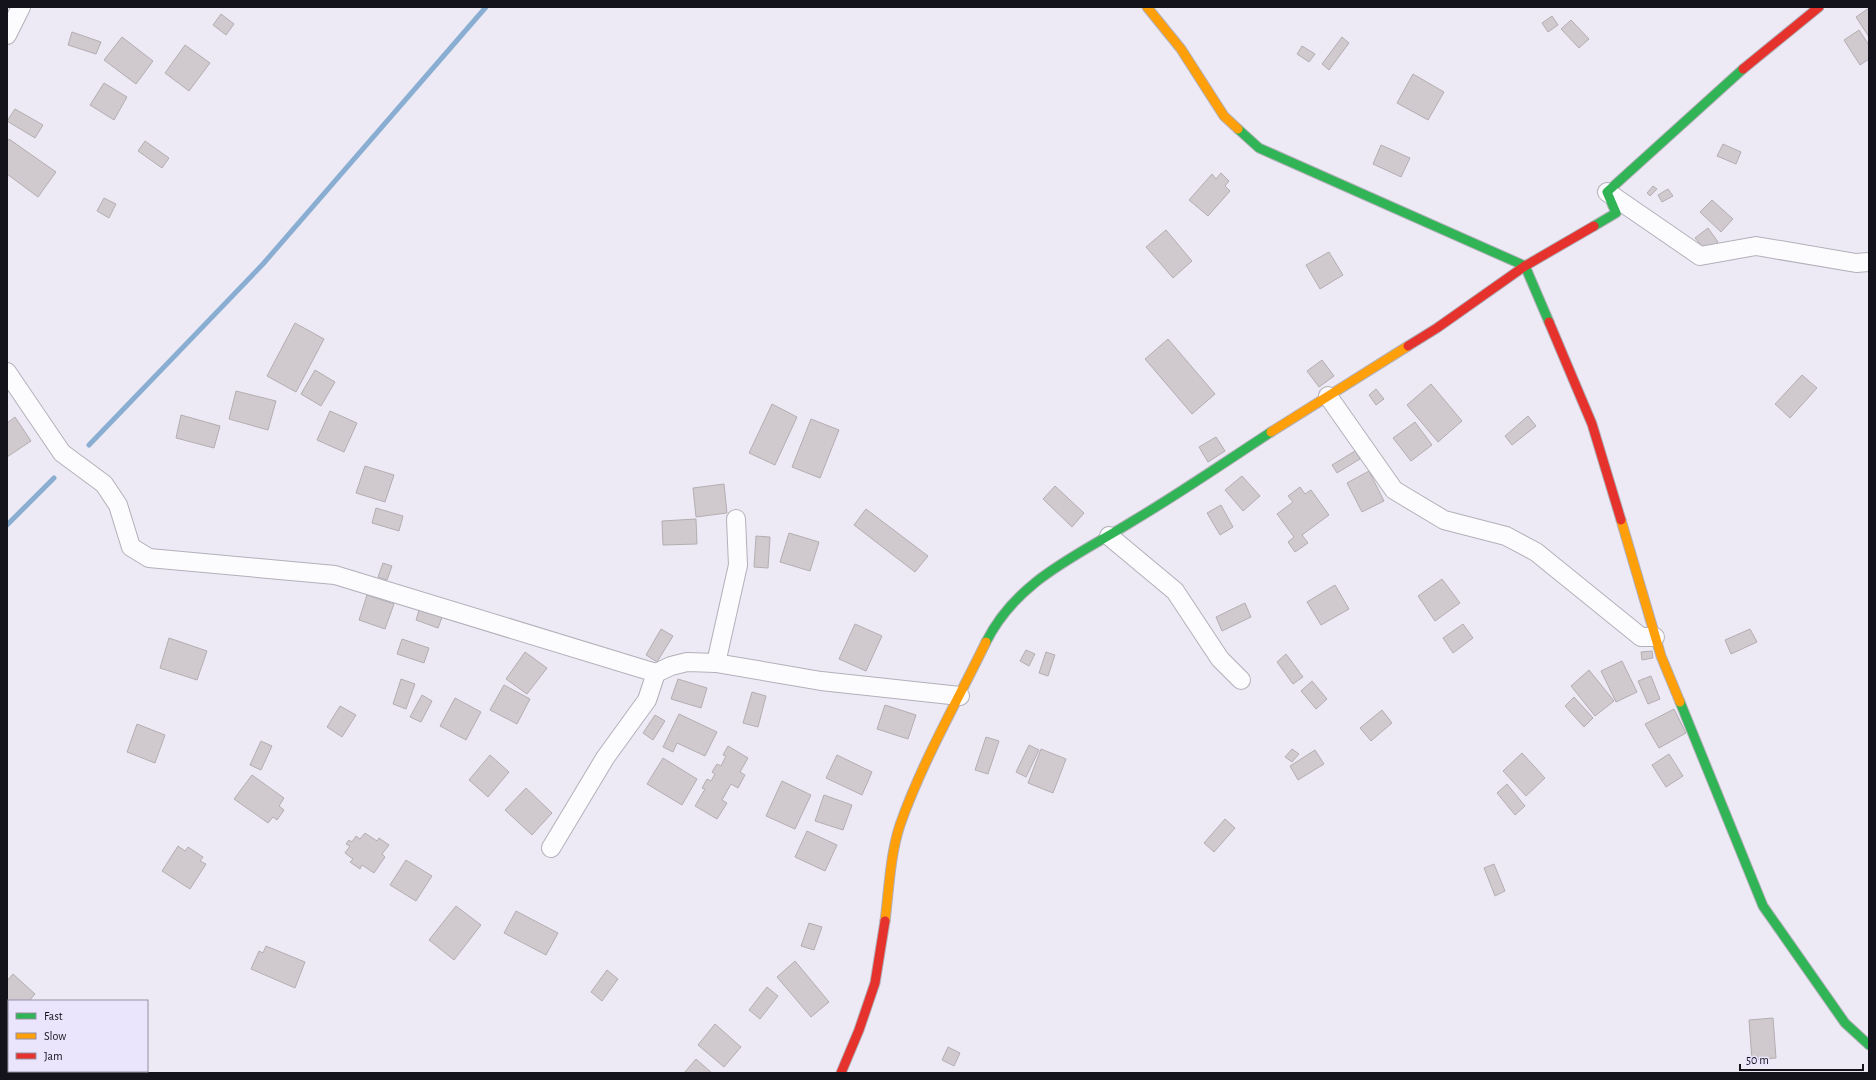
<svg xmlns="http://www.w3.org/2000/svg" width="1876" height="1080" font-family="'Alegreya Sans',sans-serif">
<rect width="100%" height="100%" fill="#edeaf6"/>
<g fill="none" stroke-linecap="round" stroke-linejoin="round">
<!-- stream -->
<g stroke="#89aed1" stroke-width="5">
<path d="M89,445l174,-181 223,-257"/>
<path d="M7,525l47,-47"/>
</g>
</g>
<!-- building -->
<g fill="#d0cace" stroke="#b4aeb2">
<path d="M1869,8v29l-13,-20z"/>
<path d="M221,14l13,10 -8,11 -13,-10z"/>
<path d="M1552,16l6,9 -10,7 -6,-9z"/>
<path d="M1571,20l18,19 -10,9 -18,-19z"/>
<path d="M1859,30l10,15v14l-9,6 -16,-25z"/>
<path d="M72,32l29,10 -5,12 -28,-9z"/>
<path d="M122,37l31,24 -17,23 -32,-24z"/>
<path d="M1342,37l7,6 -20,27 -7,-6z"/>
<path d="M185,45l25,18 -21,28 -24,-18z"/>
<path d="M1302,46l13,8 -6,8 -12,-8z"/>
<path d="M1413,74l31,18 -16,28 -31,-17z"/>
<path d="M104,83l23,14 -13,23 -24,-15z"/>
<path d="M15,109l28,16 -8,13 -28,-17z"/>
<path d="M9,139l47,33 -18,25 -31,-23v-32z"/>
<path d="M145,141l24,17 -7,10 -24,-17z"/>
<path d="M1723,144l18,8 -5,12 -19,-8z"/>
<path d="M1381,145l29,13 -9,19 -28,-13z"/>
<path d="M1221,173l8,8 -4,5 5,5 -22,25 -19,-16 23,-26 4,5z"/>
<path d="M1653,186l4,3 -7,7 -3,-3z"/>
<path d="M1668,189l5,7 -11,6 -4,-7z"/>
<path d="M104,198l12,6 -7,14 -12,-7z"/>
<path d="M1712,200l21,19 -12,13 -21,-20z"/>
<path d="M1708,228l10,14 -12,9 -11,-13z"/>
<path d="M1166,230l26,31 -19,17 -27,-31z"/>
<path d="M1329,252l14,23 -23,14 -14,-24z"/>
<path d="M295,323l29,16 -28,53 -29,-16z"/>
<path d="M1168,339l47,55 -23,20 -47,-55z"/>
<path d="M1322,360l12,16 -15,11 -12,-16z"/>
<path d="M315,370l20,12 -14,24 -20,-12z"/>
<path d="M1802,375l15,13 -27,30 -15,-14z"/>
<path d="M1431,384l31,37 -24,21 -31,-37z"/>
<path d="M1376,389l8,10 -8,6 -7,-10z"/>
<path d="M236,391l40,10 -8,29 -39,-11z"/>
<path d="M772,404l25,13 -22,48 -26,-12z"/>
<path d="M330,411l27,12 -13,29 -27,-12z"/>
<path d="M181,415l39,11 -6,22 -38,-10z"/>
<path d="M1528,416l8,10 -24,19 -7,-9z"/>
<path d="M15,417l16,24 -24,16v-34z"/>
<path d="M811,419l28,11 -19,48 -28,-11z"/>
<path d="M1415,422l17,23 -21,16 -18,-23z"/>
<path d="M1216,437l9,14 -17,11 -9,-15z"/>
<path d="M1355,451l5,8 -23,14 -5,-8z"/>
<path d="M365,466l29,9 -9,27 -29,-9z"/>
<path d="M1369,471l15,30 -22,11 -15,-29z"/>
<path d="M1242,476l18,20 -17,15 -18,-21z"/>
<path d="M724,484l3,29 -31,4 -3,-29z"/>
<path d="M1055,486l29,27 -12,14 -29,-28z"/>
<path d="M1300,487l5,7 6,-4 18,25 -27,20 6,8 -13,9 -7,-10 6,-5 -17,-23 16,-12 -5,-6z"/>
<path d="M1221,505l12,22 -13,8 -13,-22z"/>
<path d="M376,508l27,8 -4,15 -27,-8z"/>
<path d="M866,509l62,47 -13,16 -61,-47z"/>
<path d="M696,519l1,25 -34,1 -1,-24z"/>
<path d="M789,533l30,9 -9,29 -30,-9z"/>
<path d="M756,536l14,1 -2,31 -14,-1z"/>
<path d="M383,563l9,3 -5,14 -9,-3z"/>
<path d="M1442,579l18,24 -25,18 -17,-25z"/>
<path d="M1335,585l14,24 -28,16 -14,-23z"/>
<path d="M367,595l27,9 -9,25 -26,-9z"/>
<path d="M1245,603l6,14 -29,14 -6,-14z"/>
<path d="M421,604l23,8 -6,16 -22,-8z"/>
<path d="M855,624l27,12 -16,35 -27,-12z"/>
<path d="M1463,624l10,14 -20,15 -10,-15z"/>
<path d="M661,629l12,7 -16,26 -11,-7z"/>
<path d="M1750,629l7,13 -26,12 -6,-14z"/>
<path d="M169,638l38,13 -10,29 -37,-12z"/>
<path d="M402,639l27,9 -5,15 -27,-9z"/>
<path d="M1026,650l9,4 -6,12 -9,-5z"/>
<path d="M1652,651l1,7 -11,2 -1,-8z"/>
<path d="M525,652l22,16 -20,26 -21,-15z"/>
<path d="M1046,652l9,3 -7,21 -9,-3z"/>
<path d="M1286,654l17,23 -10,7 -16,-22z"/>
<path d="M1622,661l15,31 -21,10 -15,-31z"/>
<path d="M1589,670l25,31 -19,15 -24,-30z"/>
<path d="M1651,676l9,23 -12,5 -10,-23z"/>
<path d="M401,679l14,5 -9,25 -13,-5z"/>
<path d="M678,679l29,9 -6,20 -30,-9z"/>
<path d="M1312,681l15,18 -11,10 -15,-18z"/>
<path d="M504,685l26,14 -13,25 -27,-14z"/>
<path d="M752,692l14,4 -8,31 -15,-4z"/>
<path d="M422,695l10,6 -11,21 -11,-5z"/>
<path d="M1574,697l19,21 -9,9 -19,-21z"/>
<path d="M455,698l26,14 -15,28 -26,-14z"/>
<path d="M885,705l31,10 -8,24 -31,-10z"/>
<path d="M340,706l16,9 -14,22 -15,-10z"/>
<path d="M1674,709l12,24 -27,15 -14,-24z"/>
<path d="M1382,710l10,13 -21,18 -11,-13z"/>
<path d="M679,714l38,18 -12,24 -28,-13 -4,9 -10,-5z"/>
<path d="M655,715l10,6 -12,19 -10,-7z"/>
<path d="M137,724l28,11 -10,28 -28,-11z"/>
<path d="M986,737l13,4 -11,33 -13,-4z"/>
<path d="M261,741l11,5 -11,24 -11,-5z"/>
<path d="M1029,745l10,5 -13,27 -10,-5z"/>
<path d="M728,746l20,12 -8,14 5,3 -7,13 -7,-4 -9,16 5,3 -10,16 -22,-13 10,-17 -3,-1 5,-9 4,2 4,-7 -3,-2 5,-8 4,2 5,-10 -3,-1z"/>
<path d="M1041,749l25,10 -13,34 -25,-10z"/>
<path d="M1292,749l7,5 -7,8 -7,-5z"/>
<path d="M1315,750l9,14 -26,16 -8,-14z"/>
<path d="M1522,753l23,25 -19,18 -23,-25z"/>
<path d="M1669,754l14,22 -17,11 -14,-22z"/>
<path d="M490,755l19,17 -21,25 -19,-17z"/>
<path d="M837,755l35,17 -10,23 -36,-17z"/>
<path d="M663,758l34,21 -15,26 -35,-21z"/>
<path d="M252,775l32,23 -5,8 5,4 -7,10 -4,-3 -5,6 -34,-24z"/>
<path d="M782,781l29,14 -16,34 -29,-13z"/>
<path d="M1507,784l18,22 -10,9 -18,-22z"/>
<path d="M526,788l26,25 -20,22 -27,-25z"/>
<path d="M824,795l28,10 -9,25 -28,-9z"/>
<path d="M1225,819l10,9 -21,24 -10,-9z"/>
<path d="M807,831l30,14 -12,26 -30,-14z"/>
<path d="M365,833l12,8 2,-3 10,7 -7,9 3,3 -11,16 -12,-8 -2,4 -10,-7 3,-3 -8,-6 5,-7 -4,-2 3,-4 3,2 4,-6 4,3z"/>
<path d="M178,846l7,5 3,-4 15,10 -3,4 6,3 -16,25 -28,-18z"/>
<path d="M406,860l26,16 -16,25 -26,-16z"/>
<path d="M1494,864l11,27 -10,5 -11,-28z"/>
<path d="M456,906l25,19 -27,35 -25,-20z"/>
<path d="M516,911l42,22 -12,22 -42,-22z"/>
<path d="M809,923l13,4 -8,23 -13,-4z"/>
<path d="M266,946l39,16 -10,26 -44,-19 8,-18 4,2z"/>
<path d="M795,961l34,41 -18,15 -34,-40z"/>
<path d="M607,970l11,9 -16,22 -11,-9z"/>
<path d="M13,974l22,20 -6,7h-20v14l-2,-2v-32z"/>
<path d="M767,987l11,9 -18,23 -11,-9z"/>
<path d="M1773,1018l3,40 -24,2 -3,-40z"/>
<path d="M715,1024l26,23 -17,20 -26,-22z"/>
<path d="M948,1047l12,6 -6,13 -12,-6z"/>
<path d="M696,1059l16,14h-28z"/>
</g>
<g fill="none" stroke-linecap="round" stroke-linejoin="round">
<!-- street casing -->
<g stroke="#b2b0b9" stroke-width="20">
<g id="street">
<path d="M7,35l14,-28"/>
<path d="M1607,192l93,64 56,-10 100,17 13,-1"/>
<path d="M7,372l55,81 42,31 14,21 13,42 18,11 186,17 321,98 -9,27 -42,58 -54,90"/>
<path d="M1328,396l66,94 50,30 62,16 30,16 105,85h14"/>
<path d="M1109,536l66,55 45,68 21,21"/>
<path d="M716,663l22,-98 -2,-46"/>
<path d="M656,673l15,-7 16,-4 29,1 105,18 139,15"/>
</g>
</g>
<!-- fast casing -->
<g stroke="#b2b0b9" stroke-width="11">
<g id="fast">
<path d="M1238,129l21,19 266,118 24,56"/>
<path d="M1594,226l22,-13 -9,-21 136,-123"/>
<path d="M986,642c31,-62 91,-86 147,-121 47,-28 92,-59 138,-89"/>
<path d="M1680,702l83,204 82,117 24,22"/>
</g>
</g>
<!-- slow casing -->
<g stroke="#b2b0b9" stroke-width="11">
<g id="slow">
<path d="M1147,7l34,42 43,67 14,13"/>
<path d="M1271,432l137,-86"/>
<path d="M1621,520l40,136 19,46"/>
<path d="M885,921c4,-31 5,-66 15,-96 22,-63 57,-123 86,-183"/>
</g>
</g>
<!-- jam casing -->
<g stroke="#b2b0b9" stroke-width="11">
<g id="jam">
<path d="M1743,69l76,-62"/>
<path d="M1549,322l43,102 29,96"/>
<path d="M1408,346l29,-18 88,-62 69,-40"/>
<path d="M841,1073l18,-43 16,-47 10,-62"/>
</g>
</g>
<!-- street -->
<use href="#street" stroke="#fcfcfe" stroke-width="18"/>
<!-- fast -->
<use href="#fast" stroke="#30b455" stroke-width="9"/>
<!-- slow -->
<use href="#slow" stroke="#ff9f0a" stroke-width="9"/>
<!-- jam -->
<use href="#jam" stroke="#e5322d" stroke-width="9"/>
</g>
<!-- border -->
<rect width="1876" height="1080" fill="none" stroke="#14121a" stroke-width="16"/>
<!-- legend -->
<rect x="8" y="1000" width="140" height="72" fill="#eae4fc" stroke="#9490a2"/>
<rect x="16" y="1013" width="20" height="6" fill="#30b455" stroke="#9490a2"/>
<text x="44" y="1020" font-size="12" fill="#14121a">Fast</text>
<rect x="16" y="1033" width="20" height="6" fill="#ff9f0a" stroke="#9490a2"/>
<text x="44" y="1040" font-size="12" fill="#14121a">Slow</text>
<rect x="16" y="1053" width="20" height="6" fill="#e5322d" stroke="#9490a2"/>
<text x="44" y="1060" font-size="12" fill="#14121a">Jam</text>
<!-- scale -->
<path d="M1740 1064v6h123v-6" fill="none" stroke="#14121a" stroke-width="2"/>
<text x="1746" y="1064" font-size="12" fill="#14121a" stroke="#eae4fc" stroke-width="3" paint-order="stroke">50 m</text>
</svg>
